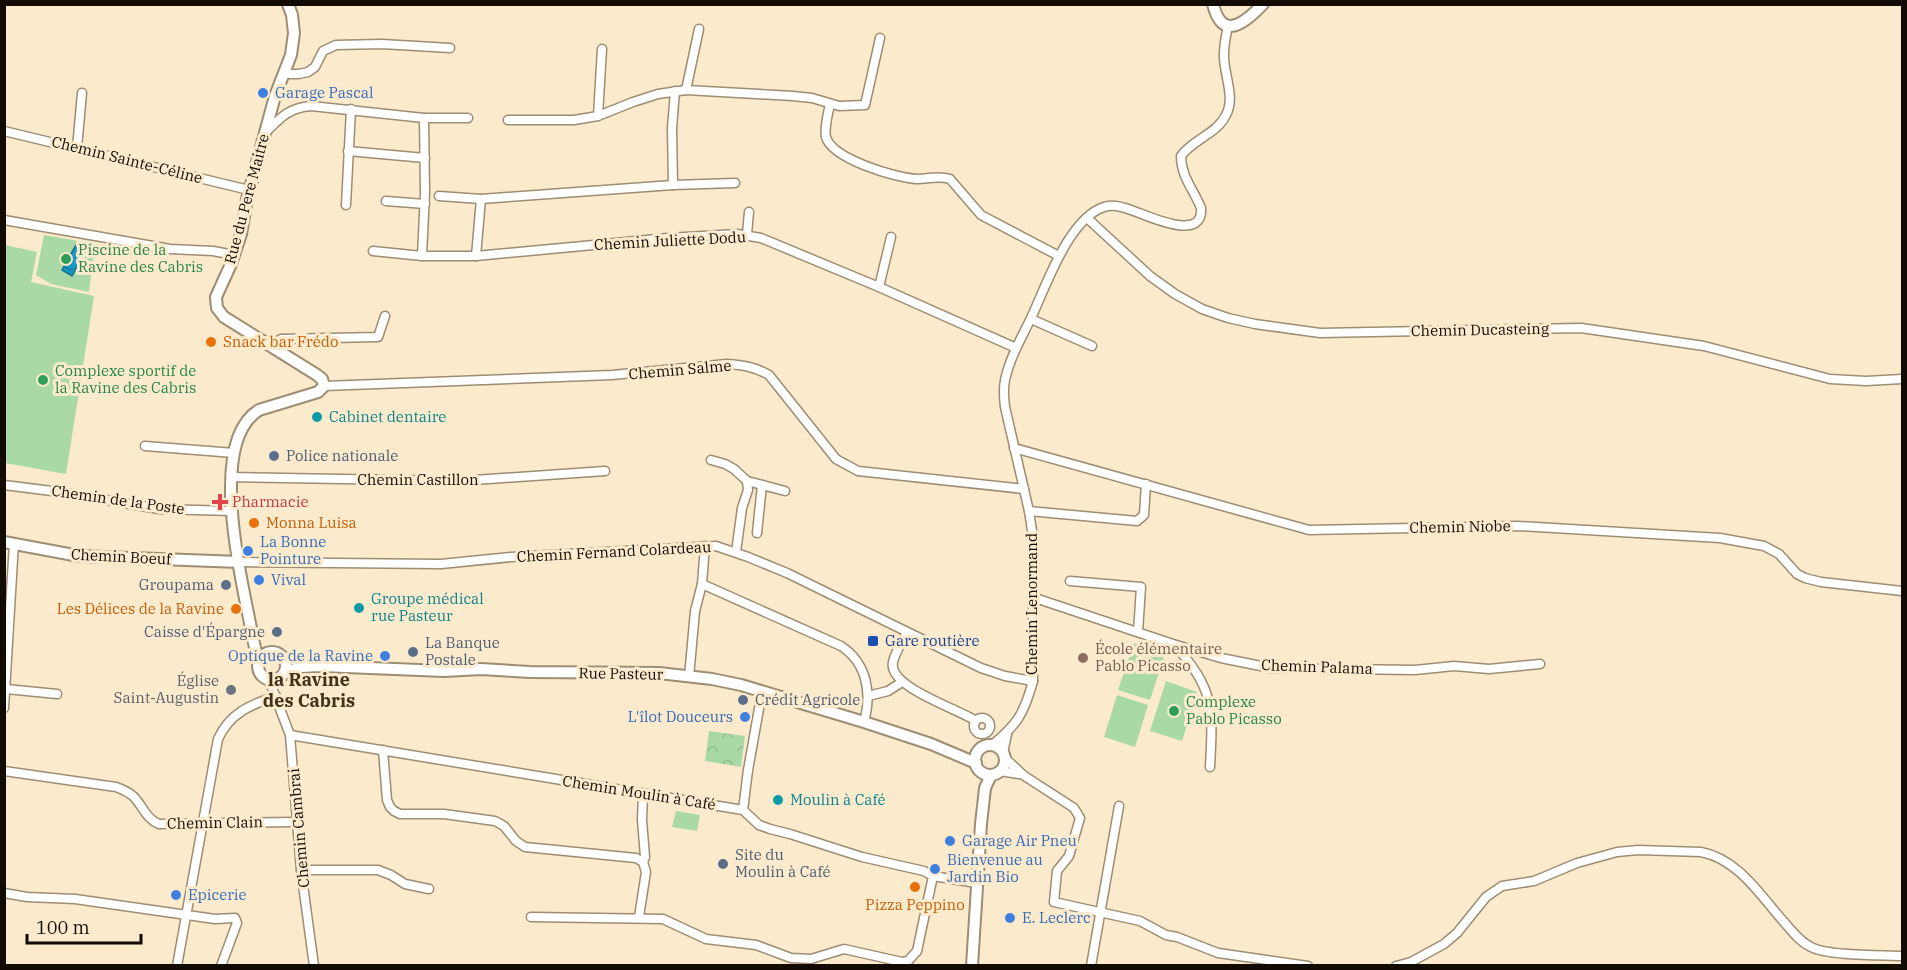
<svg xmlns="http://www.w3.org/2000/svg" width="1907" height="970" font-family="'IBM Plex Serif',serif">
<defs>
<pattern id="park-crowns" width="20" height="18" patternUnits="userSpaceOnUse" patternTransform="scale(1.5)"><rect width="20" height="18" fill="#a8d9a6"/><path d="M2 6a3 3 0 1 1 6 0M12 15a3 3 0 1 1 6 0" fill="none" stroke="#90b98d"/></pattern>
<pattern id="water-ripples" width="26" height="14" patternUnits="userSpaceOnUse" patternTransform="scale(1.5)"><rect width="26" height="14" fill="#179ac6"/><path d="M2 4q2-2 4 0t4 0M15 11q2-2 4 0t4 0" fill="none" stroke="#137c9f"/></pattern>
</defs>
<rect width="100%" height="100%" fill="#fbeacc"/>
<!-- park -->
<path fill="url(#park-crowns)" d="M709,731l36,5 -4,31 -36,-6z"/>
<!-- pitch -->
<g fill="#a8d9a6">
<path d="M44,235l51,9 -6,48 -38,-8 -15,-9z"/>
<path d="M5,245l32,7 -6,30 63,14 -28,178 -61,-11z"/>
<path d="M1134,643l31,11 -15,46 -32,-10z"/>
<path d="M1166,681l31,11 -15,49 -32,-10z"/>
<path d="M1117,695l31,10 -13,42 -31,-10z"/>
<path d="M676,811l24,4 -3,16 -25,-4z"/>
</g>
<!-- water -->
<path fill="url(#water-ripples)" stroke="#156f8c" stroke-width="1.5" d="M76,245l10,6 -14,25 -10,-6z"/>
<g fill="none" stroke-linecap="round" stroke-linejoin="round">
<!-- minor casing -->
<g stroke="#9d8d72" stroke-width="11">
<g id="minor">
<path d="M283,74h16l9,-2 7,-5 8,-16 13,-6 46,-1 68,4"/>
<path d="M686,90l13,-61"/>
<path d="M830,104c-2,10 -6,24 -4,33 6,22 70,41 91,42 12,0 22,-4 33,0l31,36 78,41"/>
<path d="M598,116l4,-67"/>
<path d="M508,120h66l24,-4 35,-14 25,-8 28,-4 107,6 19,2 27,8 26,-1 15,-67"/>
<path d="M4,131l245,59"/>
<path d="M264,134c16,-16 24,-26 47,-28l113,12h44"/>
<path d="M77,148l5,-55"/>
<path d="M348,151l77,7"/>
<path d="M673,185l-1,-57 3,-37"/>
<path d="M439,196l42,3 192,-14 62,-2"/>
<path d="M386,201l39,3"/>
<path d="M346,205l5,-96"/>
<path d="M1087,218l63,58 25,18 27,15 26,9 27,6 65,9 261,-5 123,18 126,33 36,2 36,-2"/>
<path d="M4,220l166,29 43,2 21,4"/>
<path d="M747,234l2,-22"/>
<path d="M373,251l49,5h54l192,-18 69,-4 24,4 118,49 137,61"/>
<path d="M422,256l3,-63 -1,-75"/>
<path d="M476,256l5,-57"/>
<path d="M879,287l12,-50"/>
<path d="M1031,319l61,27"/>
<path d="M270,346l11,-7 97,-2 7,-21"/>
<path d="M324,386l288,-11 115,-11c16,1 28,3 42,11l67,84 22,12 166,18"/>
<path d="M145,446l89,7"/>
<path d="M1014,448l295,82 209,-4 202,12 44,8 15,8 18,20 8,4 16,4 81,9"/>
<path d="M711,460l14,4 9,5 13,12 38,10"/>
<path d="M231,477l229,4 145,-10"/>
<path d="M4,485l48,6 107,18 73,2"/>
<path d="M1029,511l108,10 7,-6 2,-31"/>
<path d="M757,533l5,-48"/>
<path d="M736,552l6,-44 6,-18 -1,-9"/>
<path d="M240,562l201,2 70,-7 205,-11 32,11 39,16 194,95 24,8 28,5"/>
<path d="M1070,581l71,6 -3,45"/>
<path d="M702,584l139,62c26,17 31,47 23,76"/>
<path d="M1032,597l141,47 48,14 50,10 144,2 39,-4 35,3 51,-5"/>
<path d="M907,632c-4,9 -12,20 -14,30 -6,25 66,47 83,59"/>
<path d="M1174,645c41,42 39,66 36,122"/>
<path d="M689,677l6,-66 7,-27 3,-38"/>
<path d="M269,680l21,55 11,135 13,96"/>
<path d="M6,689l51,5"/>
<path d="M868,696l20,-5 14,-9"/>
<path d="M4,708l10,-165"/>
<circle cx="982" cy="726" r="8"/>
<path d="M290,735l453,75 16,15 11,4 20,5 72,23 62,14 9,5 44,7"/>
<path d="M991,746c26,-21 33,-32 42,-65v-144l-4,-26 -24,-104c-1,-9 -2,-17 0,-27 5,-23 17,-43 27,-64 14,-30 37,-98 72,-109 8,-3 19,0 27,3 13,4 73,34 70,-2 -7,-18 -20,-31 -20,-52 12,-17 36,-22 45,-41 10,-18 -3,-42 -2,-61 0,-9 2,-19 4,-28"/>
<path d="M383,750l4,50 3,7 4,4 6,3h44l51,7 9,5 12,15 9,6 111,11 7,4"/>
<path d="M1003,753l4,-19"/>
<path d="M1004,757l19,18 51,33 6,10 -11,38 -12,15 -3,31 86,19 26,14 11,2 41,16 90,13"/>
<path d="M4,771l112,16c6,2 12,5 17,9 10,10 13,23 26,28l138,-2"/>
<path d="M1000,771l19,3"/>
<path d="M743,810l5,-40 14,-78"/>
<path d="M301,870h77l13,5 14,9 24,5"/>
<path d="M4,893l23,4 48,2 140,20 20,-1 2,5 -16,43"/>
<path d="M531,917l132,2 43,20 50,6 35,13 20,1 33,-10 58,13 6,-1 9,-10 16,-75"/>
<path d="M639,917l7,-45 -3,-10 2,-5 -3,-37 1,-26"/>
<path d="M177,966l41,-227c12,-26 32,-34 58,-43"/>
<path d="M1091,966l28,-160"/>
<path d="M1396,966l15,-4 33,-18 13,-11 29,-36 16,-11 32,-5 43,-18 40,-11 21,-2 63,2c37,7 59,43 83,70 8,9 16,20 27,25 17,9 70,8 91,9"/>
</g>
</g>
<!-- major casing -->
<g stroke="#9d8d72" stroke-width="14">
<g id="major">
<path d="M1213,4c9,38 32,19 50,0"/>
<path d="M4,542l75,14 161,6"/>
<circle cx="272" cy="666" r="14"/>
<path d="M260,659l-4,-7 -3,-13c-9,-52 -48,-196 6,-229l59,-18 6,-6 -2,-7 -5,-4 -93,-58 -7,-9 -1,-11 15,-33 10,-30 6,-35 28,-103 16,-41 3,-22 -2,-18 -4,-11"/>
<path d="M285,672l16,-5 20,-1 123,5 37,-2 49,3 129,1 53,6 29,6 123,37 67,22 45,19"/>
<circle cx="990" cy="760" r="15"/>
<path d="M972,966l9,-142 4,-36 6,-13"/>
</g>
</g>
<!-- minor -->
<use href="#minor" stroke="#fff" stroke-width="8"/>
<!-- major -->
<use href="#major" stroke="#fff" stroke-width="10"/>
</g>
<!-- markers -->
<g fill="#3f7fe0" stroke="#fbeacc" stroke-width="2">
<circle cx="263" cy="93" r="6"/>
<circle cx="248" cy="551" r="6"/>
<circle cx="259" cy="580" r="6"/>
<circle cx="385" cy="656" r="6"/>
<circle cx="745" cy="717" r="6"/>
<circle cx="950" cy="841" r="6"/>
<circle cx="935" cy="869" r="6"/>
<circle cx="176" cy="895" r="6"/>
<circle cx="1010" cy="918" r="6"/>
</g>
<g fill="#2e9e5b" stroke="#fbeacc" stroke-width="2">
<circle cx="66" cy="259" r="6"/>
<circle cx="43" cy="380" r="6"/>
<circle cx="1174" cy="711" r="6"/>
</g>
<g fill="#e8710a" stroke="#fbeacc" stroke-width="2">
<circle cx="211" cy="342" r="6"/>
<circle cx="254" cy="523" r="6"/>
<circle cx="236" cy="609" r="6"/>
<circle cx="915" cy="887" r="6"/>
</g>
<g fill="#0f9aa8" stroke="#fbeacc" stroke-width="2">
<circle cx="317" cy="417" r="6"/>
<circle cx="359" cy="608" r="6"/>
<circle cx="778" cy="800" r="6"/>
</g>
<g fill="#5c6f8a" stroke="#fbeacc" stroke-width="2">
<circle cx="274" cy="456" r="6"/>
<circle cx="226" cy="585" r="6"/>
<circle cx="277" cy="632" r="6"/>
<circle cx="413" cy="652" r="6"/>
<circle cx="743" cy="700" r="6"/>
<circle cx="723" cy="864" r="6"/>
</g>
<path fill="#e0444e" stroke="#fbeacc" stroke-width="2" d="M217 493h6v6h6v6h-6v6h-6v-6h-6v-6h6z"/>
<rect fill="#1a4fb4" stroke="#fbeacc" stroke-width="2" x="867" y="635" width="12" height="12" rx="3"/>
<circle fill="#8d6e63" stroke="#fbeacc" stroke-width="2" cx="1083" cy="658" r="6"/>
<circle fill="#6b7280" stroke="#fbeacc" stroke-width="2" cx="231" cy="690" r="6"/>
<g text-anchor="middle" stroke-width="6" stroke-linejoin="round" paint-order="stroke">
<!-- shop labels -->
<g font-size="15" fill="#366cbe" stroke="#fbeacc" text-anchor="start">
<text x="275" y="98">Garage Pascal</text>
<text x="260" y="547">La Bonne<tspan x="260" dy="17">Pointure</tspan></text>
<text x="271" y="585">Vival</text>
<text x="373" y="661" text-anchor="end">Optique de la Ravine</text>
<text x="733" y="722" text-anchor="end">L'îlot Douceurs</text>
<text x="962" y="846">Garage Air Pneu</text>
<text x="947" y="865">Bienvenue au<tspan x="947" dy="17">Jardin Bio</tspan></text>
<text x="188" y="900">Epicerie</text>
<text x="1022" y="923">E. Leclerc</text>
</g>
<!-- street labels -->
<g font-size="15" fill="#110b03" stroke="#fbeacc">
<text transform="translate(127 160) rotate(14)" y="5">Chemin Sainte-Céline</text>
<text transform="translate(247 199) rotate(-75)" y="5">Rue du Pere Maitre</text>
<text transform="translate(670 241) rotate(-3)" y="5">Chemin Juliette Dodu</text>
<text transform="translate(1480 330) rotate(-1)" y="5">Chemin Ducasteing</text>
<text transform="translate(680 370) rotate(-5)" y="5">Chemin Salme</text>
<text x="418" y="485">Chemin Castillon</text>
<text transform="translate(118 500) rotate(8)" y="5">Chemin de la Poste</text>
<text transform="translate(1460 527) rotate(-1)" y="5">Chemin Niobe</text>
<text transform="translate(614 552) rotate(-3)" y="5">Chemin Fernand Colardeau</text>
<text transform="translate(121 557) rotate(3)" y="5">Chemin Boeuf</text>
<text transform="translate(1032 604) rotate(-90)" y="5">Chemin Lenormand</text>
<text transform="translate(1317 667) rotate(2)" y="5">Chemin Palama</text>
<text transform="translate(621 674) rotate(1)" y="5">Rue Pasteur</text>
<text transform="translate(639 793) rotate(9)" y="5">Chemin Moulin à Café</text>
<text transform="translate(215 823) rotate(-1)" y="5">Chemin Clain</text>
<text transform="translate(299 828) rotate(-95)" y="5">Chemin Cambrai</text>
</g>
<!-- leisure labels -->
<g font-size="15" fill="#27864d" stroke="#fbeacc" text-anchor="start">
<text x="78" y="255">Piscine de la<tspan x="78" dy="17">Ravine des Cabris</tspan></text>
<text x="55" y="376">Complexe sportif de<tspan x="55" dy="17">la Ravine des Cabris</tspan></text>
<text x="1186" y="707">Complexe<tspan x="1186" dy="17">Pablo Picasso</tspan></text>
</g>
<!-- food labels -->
<g font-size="15" fill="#c56008" stroke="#fbeacc" text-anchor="start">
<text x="223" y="347">Snack bar Frédo</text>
<text x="266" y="528">Monna Luisa</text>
<text x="224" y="614" text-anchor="end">Les Délices de la Ravine</text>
<text x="915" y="910" text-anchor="middle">Pizza Peppino</text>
</g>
<!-- culture labels -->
<g font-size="15" fill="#0d838f" stroke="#fbeacc" text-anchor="start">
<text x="329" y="422">Cabinet dentaire</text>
<text x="371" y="604">Groupe médical<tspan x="371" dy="17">rue Pasteur</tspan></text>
<text x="790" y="805">Moulin à Café</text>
</g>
<!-- service labels -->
<g font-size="15" fill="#4e5e75" stroke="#fbeacc" text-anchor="start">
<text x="286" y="461">Police nationale</text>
<text x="214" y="590" text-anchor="end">Groupama</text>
<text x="265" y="637" text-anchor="end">Caisse d'Épargne</text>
<text x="425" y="648">La Banque<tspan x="425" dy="17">Postale</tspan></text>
<text x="755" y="705">Crédit Agricole</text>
<text x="735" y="860">Site du<tspan x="735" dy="17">Moulin à Café</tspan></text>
</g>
<!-- health labels -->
<g font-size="15" fill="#be3a42" stroke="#fbeacc" text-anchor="start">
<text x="232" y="507">Pharmacie</text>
</g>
<!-- transit labels -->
<g font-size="15" fill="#164399" stroke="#fbeacc" text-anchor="start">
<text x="885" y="646">Gare routière</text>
</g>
<!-- education labels -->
<g font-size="15" fill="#785e54" stroke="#fbeacc" text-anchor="start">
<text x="1095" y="654">École élémentaire<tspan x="1095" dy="17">Pablo Picasso</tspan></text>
</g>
<!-- worship labels -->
<g font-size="15" fill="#5b616d" stroke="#fbeacc" text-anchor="end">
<text x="219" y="686">Église<tspan x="219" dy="17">Saint-Augustin</tspan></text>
</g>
<!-- quarter labels -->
<g font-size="18" font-weight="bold" fill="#41331b" stroke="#fbeacc">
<text x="309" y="686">la Ravine<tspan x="309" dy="21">des Cabris</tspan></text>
</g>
</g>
<!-- border -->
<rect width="1907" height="970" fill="none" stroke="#110b03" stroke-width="12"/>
<!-- scale -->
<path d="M27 934v9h114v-9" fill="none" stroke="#110b03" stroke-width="3"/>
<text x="36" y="934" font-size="18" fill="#110b03" stroke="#fbeacc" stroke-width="4.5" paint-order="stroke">100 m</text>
</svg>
